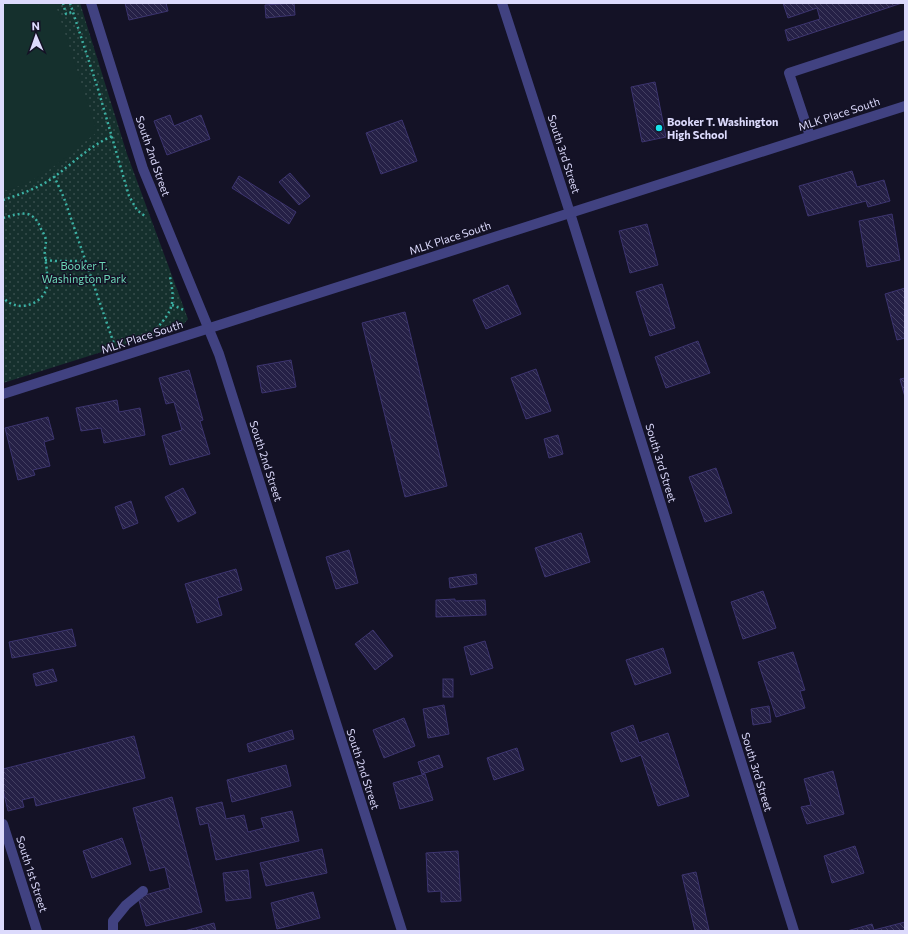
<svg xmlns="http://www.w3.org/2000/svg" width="908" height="934" font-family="Commissioner,sans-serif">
<defs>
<pattern id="green-dots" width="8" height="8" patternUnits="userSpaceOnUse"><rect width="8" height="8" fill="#15302d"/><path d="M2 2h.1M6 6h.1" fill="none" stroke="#364d4c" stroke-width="1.8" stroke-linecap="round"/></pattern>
<pattern id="building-back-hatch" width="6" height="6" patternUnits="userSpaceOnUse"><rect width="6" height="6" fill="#252046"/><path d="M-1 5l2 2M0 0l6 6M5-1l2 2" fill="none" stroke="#444062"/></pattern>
</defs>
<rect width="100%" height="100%" fill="#141226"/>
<!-- green -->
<path fill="url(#green-dots)" d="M3,3h77l47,151 61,165 -5,6 -24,9 -156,49z"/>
<!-- pitch -->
<path fill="#15302d" d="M3,3h35l1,3 7,-3h9l42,129c-28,22 -57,51 -94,59z"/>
<!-- building -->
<g fill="url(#building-back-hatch)" stroke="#3c346f">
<path d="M125,3h41l2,8 -39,9z"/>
<path d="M294,3l1,12 -29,3 -1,-13z"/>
<path d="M783,3h119l-114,38 -3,-11 35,-11 -3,-11 -29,10z"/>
<path d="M655,82l11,55 -24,5 -11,-55z"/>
<path d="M170,115l4,11 27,-11 9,24 -43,16 -13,-34z"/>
<path d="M402,120l15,41 -36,13 -15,-41z"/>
<path d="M852,171l5,16 27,-7 6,21 -22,6 -2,-6 -58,15 -9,-30z"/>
<path d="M290,173l20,23 -11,9 -20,-23z"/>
<path d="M239,176l57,36 -7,12 -57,-36z"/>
<path d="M892,214l8,46 -33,7 -8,-46z"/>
<path d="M647,224l11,41 -28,8 -11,-42z"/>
<path d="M662,284l13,44 -25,8 -14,-44z"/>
<path d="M508,285l13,29 -35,15 -13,-29z"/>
<path d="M905,288v50l-8,2 -12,-46z"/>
<path d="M405,312l42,174 -42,11 -43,-174z"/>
<path d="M698,341l12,32 -44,15 -11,-31z"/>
<path d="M291,360l5,27 -34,6 -5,-27z"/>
<path d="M536,369l15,42 -25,8 -15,-41z"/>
<path d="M189,370l14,50 -3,1 10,33 -40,11 -8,-29 20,-6 -8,-28 -8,2 -7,-26z"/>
<path d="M905,378v19l-5,-18z"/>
<path d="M117,400l2,12 21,-4 5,27 -41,8 -3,-15 -20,3 -5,-23z"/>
<path d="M48,417l6,22 -10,3 6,24 -17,4 2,5 -17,5 -13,-52z"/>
<path d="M558,435l5,19 -14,4 -5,-19z"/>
<path d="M716,468l16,45 -27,9 -16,-45z"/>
<path d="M183,488l13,25 -18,9 -13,-25z"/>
<path d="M131,501l7,22 -15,6 -8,-22z"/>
<path d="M581,533l9,29 -45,15 -10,-29z"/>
<path d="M349,550l9,33 -22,6 -10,-32z"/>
<path d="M236,569l6,21 -25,8 5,17 -25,8 -12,-39z"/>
<path d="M476,574l1,10 -27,4 -1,-10z"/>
<path d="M763,591l13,37 -33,11 -12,-37z"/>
<path d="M455,599v2l30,-1 1,15 -50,2v-17z"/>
<path d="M72,629l4,17 -64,12 -3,-16z"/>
<path d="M373,630l20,26 -18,14 -20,-26z"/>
<path d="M485,641l8,27 -22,7 -7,-28z"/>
<path d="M663,648l8,25 -36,12 -9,-25z"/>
<path d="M793,652l12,38 -5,1 5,17 -29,9 -18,-55z"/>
<path d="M53,669l4,12 -21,5 -3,-12z"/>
<rect x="443" y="679" width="10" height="18"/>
<path d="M444,705l5,29 -21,4 -5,-29z"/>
<path d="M769,706l2,16 -18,3 -2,-16z"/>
<path d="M404,718l11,28 -31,12 -11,-28z"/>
<path d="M633,725l6,18 29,-10 21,63 -31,10 -17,-51 -20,7 -10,-29z"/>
<path d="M292,730l2,9 -45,13 -2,-8z"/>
<path d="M134,736l11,42 -109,28 -2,-9 -12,3 2,7 -16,4 -5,-21v-21z"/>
<path d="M517,748l7,22 -30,10 -7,-22z"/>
<path d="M439,755l4,12 -21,7 -4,-12z"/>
<path d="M286,765l5,21 -59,16 -5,-22z"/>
<path d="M833,771l11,43 -37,10 -6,-17 10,-2 -7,-26z"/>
<path d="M425,774l8,26 -33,9 -7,-26z"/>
<path d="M172,797l30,115 -56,14 -8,-29 32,-9 -5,-21 -15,4 -17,-63z"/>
<path d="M222,802l4,17 18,-4 4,17 16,-4 -3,-10 31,-7 7,30 -83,19 -8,-37 -8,2 -4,-17z"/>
<path d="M122,838l9,26 -39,14 -9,-27z"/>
<path d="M855,846l9,27 -32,10 -8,-27z"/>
<path d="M322,849l5,24 -61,13 -6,-23z"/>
<path d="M458,851l3,50 -20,1v-11l-13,1 -2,-39z"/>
<path d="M248,870l3,28 -25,3 -3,-28z"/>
<path d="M696,872l13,58 -3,1h-11l-13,-56z"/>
<path d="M313,892l7,26 -43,11 -6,-26z"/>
<path d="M905,922v9h-58l25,-7 2,6z"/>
<path d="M214,923l2,8h-32z"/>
</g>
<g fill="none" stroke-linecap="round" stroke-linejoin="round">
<!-- path -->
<g stroke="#3bafa2" stroke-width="2.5" stroke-dasharray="2 3" stroke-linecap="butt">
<path d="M63,3l3,11 6,-2"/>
<path d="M70,3l28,86 31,107 8,14 9,7"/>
<path d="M54,176l10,22 50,146"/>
<path d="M3,200c18,-6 36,-12 51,-23 19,-14 36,-31 58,-41"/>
<path d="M3,218c18,-5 30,-10 38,11 2,3 4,7 5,11 0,5 -2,11 -1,16 1,8 4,26 1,34 -7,17 -32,22 -43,7"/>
<path d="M45,260l11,1h30"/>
<path d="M172,305l12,5"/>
<path d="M156,329c18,-19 19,-28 14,-52"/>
</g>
<!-- minor -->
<g stroke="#414281" stroke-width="10">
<path d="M91,3l52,166 76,185 183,577"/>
<path d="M502,3l68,210 224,718"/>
<path d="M810,136l-21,-63 116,-38"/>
<path d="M3,394l902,-288"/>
<path d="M3,824l34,107"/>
<path d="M113,931v-10l13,-16 17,-14"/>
</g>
</g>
<!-- markers -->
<circle fill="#17e1eb" stroke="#141226" stroke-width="1.5" cx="659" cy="128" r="4"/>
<g text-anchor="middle" stroke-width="3" stroke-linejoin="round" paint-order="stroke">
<!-- street labels -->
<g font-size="11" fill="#dcdafc" stroke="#141226">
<text transform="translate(839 114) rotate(-18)" y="4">MLK Place South</text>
<text transform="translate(564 154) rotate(72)" y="4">South 3rd Street</text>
<text transform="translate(153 156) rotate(71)" y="4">South 2nd Street</text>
<text transform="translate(450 238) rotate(-18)" y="4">MLK Place South</text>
<text transform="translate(142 337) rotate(-18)" y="4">MLK Place South</text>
<text transform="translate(266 461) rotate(72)" y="4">South 2nd Street</text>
<text transform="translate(661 463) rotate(73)" y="4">South 3rd Street</text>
<text transform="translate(363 769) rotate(72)" y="4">South 2nd Street</text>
<text transform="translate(757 772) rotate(73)" y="4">South 3rd Street</text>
<text transform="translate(32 874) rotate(72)" y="4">South 1st Street</text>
</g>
<!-- poi labels -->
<g font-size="11" font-weight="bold" fill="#dcdafc" stroke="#141226" text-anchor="start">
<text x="667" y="126">Booker T. Washington<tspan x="667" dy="13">High School</tspan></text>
</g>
<!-- park labels -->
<g font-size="11" fill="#6cd6b6" stroke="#141226">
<text x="84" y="270">Booker T.<tspan x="84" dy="13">Washington Park</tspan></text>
</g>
</g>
<!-- border -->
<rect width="908" height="934" fill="none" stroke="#dcdafc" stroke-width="8"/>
<!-- north arrow -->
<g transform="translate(36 36) rotate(358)" stroke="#141226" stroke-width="3" paint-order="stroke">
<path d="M0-3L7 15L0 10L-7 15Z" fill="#dcdafc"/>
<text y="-6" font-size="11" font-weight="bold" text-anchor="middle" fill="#dcdafc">N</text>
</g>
</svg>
